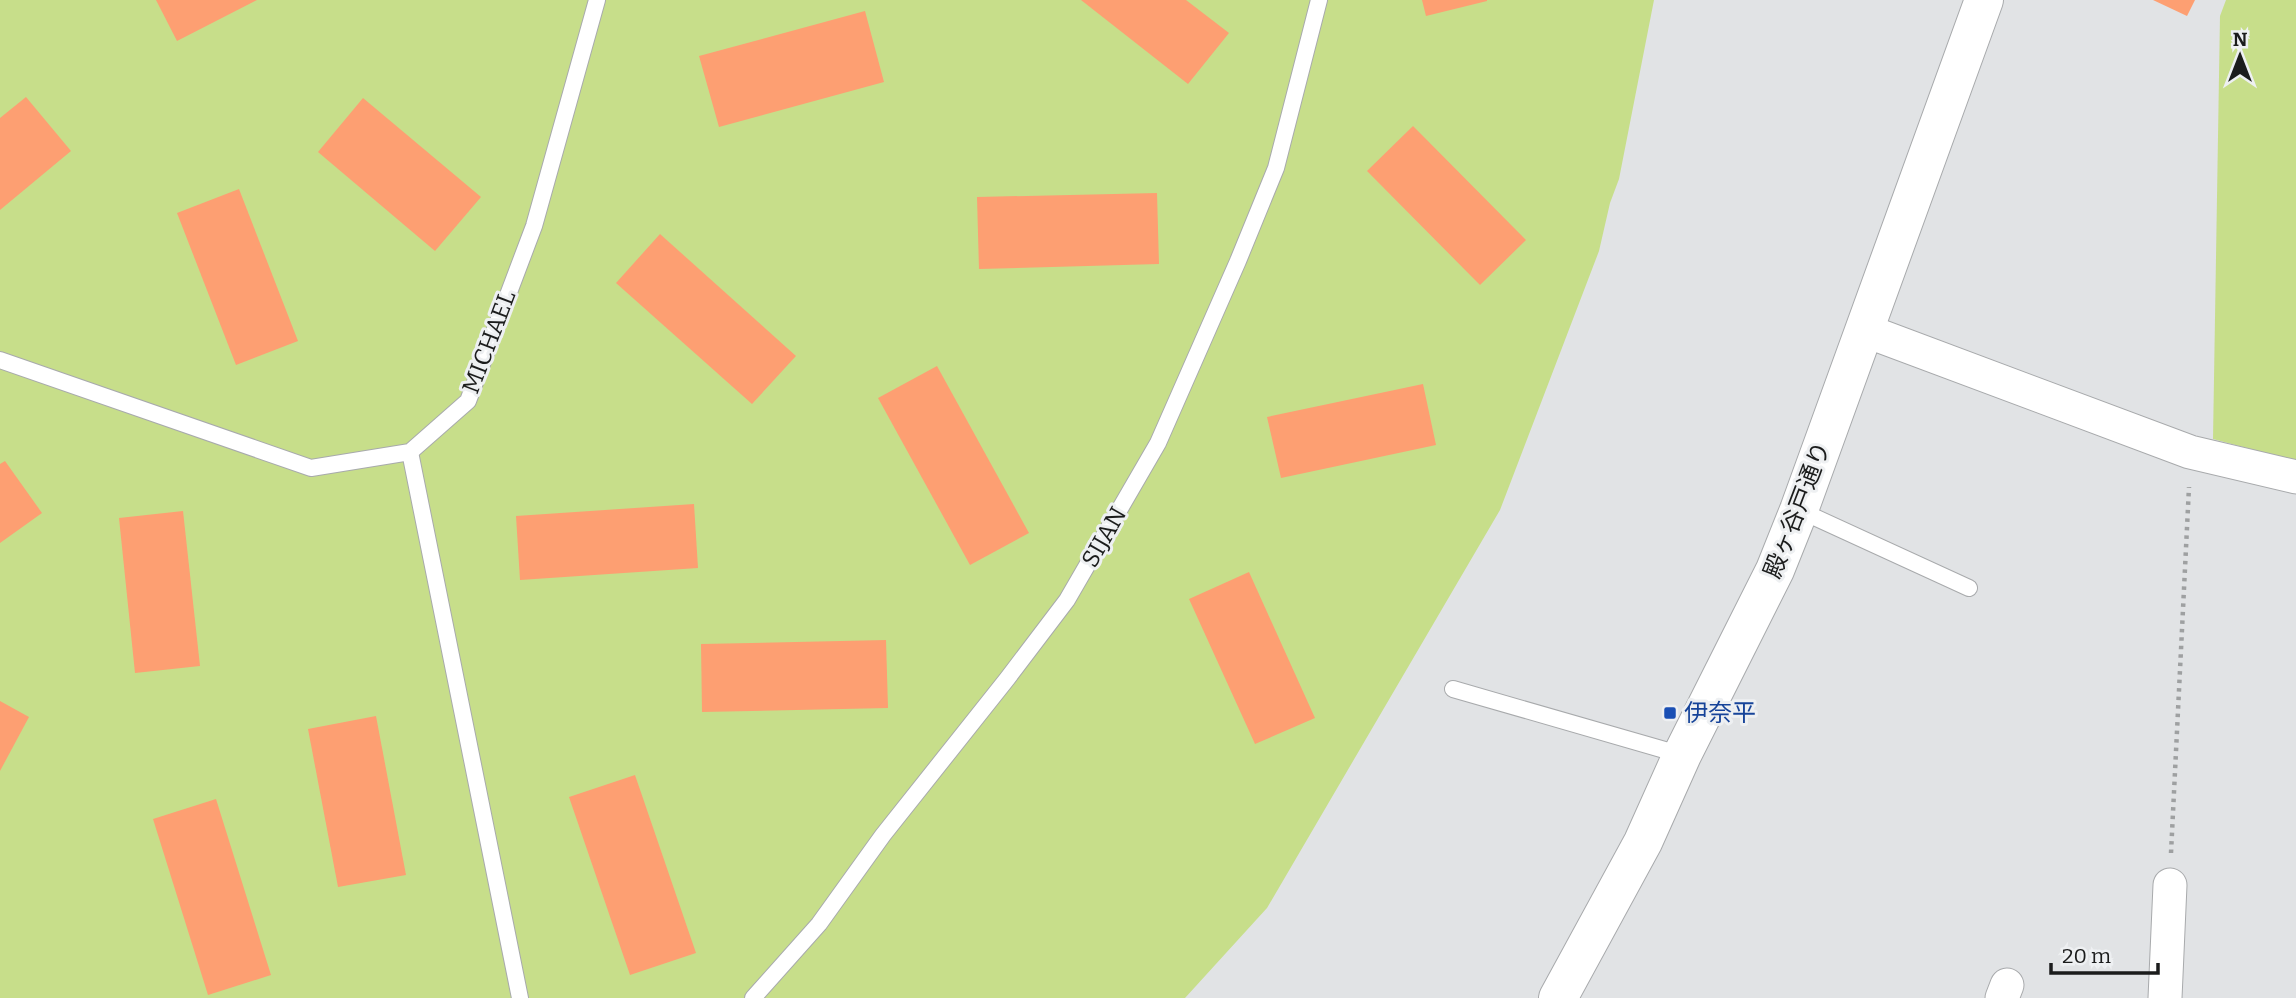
<svg xmlns="http://www.w3.org/2000/svg" width="2296" height="998" font-family="Bitter,'Noto Sans JP',serif">
<rect width="100%" height="100%" fill="#e1e3e5"/>
<!-- green -->
<g fill="#c7de8a">
<path d="M0,0h1654l-35,179 -9,24 -11,48 -99,259 -233,398 -82,90h-1185z"/>
<path d="M2226,0h70v461l-83,-22 7,-423z"/>
</g>
<!-- building -->
<g fill="#fd9f72">
<path d="M156,0h101l-80,41z"/>
<path d="M1081,0h105l43,33 -41,51z"/>
<path d="M1422,0h65v1l-61,15z"/>
<path d="M2153,0h42l-8,16z"/>
<path d="M865,11l19,71 -165,45 -20,-71z"/>
<path d="M26,97l45,54 -71,59v-92z"/>
<path d="M363,98l118,99 -46,54 -117,-99z"/>
<path d="M1413,126l113,114 -46,45 -113,-114z"/>
<path d="M239,189l59,152 -62,24 -59,-152z"/>
<path d="M1157,193l2,71 -180,5 -2,-72z"/>
<path d="M660,234l136,122 -44,48 -136,-121z"/>
<path d="M937,366l92,167 -59,32 -92,-167z"/>
<path d="M1423,384l13,61 -155,33 -14,-61z"/>
<path d="M5,461l37,52 -42,30v-79z"/>
<path d="M694,504l4,64 -178,12 -4,-64z"/>
<path d="M183,511l17,155 -65,7 -16,-155z"/>
<path d="M1249,572l66,146 -60,26 -66,-145z"/>
<path d="M886,640l2,68 -186,4 -1,-68z"/>
<path d="M0,701l29,16 -29,54z"/>
<path d="M376,716l30,159 -68,12 -30,-158z"/>
<path d="M635,775l61,178 -66,22 -61,-178z"/>
<path d="M216,799l55,176 -63,20 -55,-176z"/>
</g>
<g fill="none" stroke-linecap="round" stroke-linejoin="round">
<!-- lane casing -->
<g stroke="#a8aaac" stroke-width="18">
<g id="lane">
<path d="M0,360l311,108 99,-16 58,-51 66,-175 63,-226"/>
<path d="M410,452l110,546"/>
<path d="M1799,510l170,78"/>
<path d="M1453,689l229,66"/>
<path d="M753,998l66,-74 64,-89 124,-156 60,-79 91,-157 80,-182 38,-93 43,-168"/>
</g>
</g>
<!-- street casing -->
<g stroke="#a8aaac" stroke-width="35">
<g id="street">
<path d="M1864,330l326,122 106,25"/>
<path d="M2002,998l5,-13"/>
<path d="M2165,998l5,-113"/>
</g>
</g>
<!-- secondary casing -->
<g stroke="#a8aaac" stroke-width="40">
<path id="secondary" d="M1558,998l85,-156 39,-87 93,-185 24,-60 185,-510"/>
</g>
<!-- path -->
<path stroke="#9ea0a1" stroke-width="4.5" stroke-dasharray="3.5 5" stroke-linecap="butt" d="M2171,853l18,-366"/>
<!-- lane -->
<use href="#lane" stroke="#fff" stroke-width="16"/>
<!-- street -->
<use href="#street" stroke="#fff" stroke-width="33"/>
<!-- secondary -->
<use href="#secondary" stroke="#fff" stroke-width="38"/>
</g>
<!-- markers -->
<rect fill="#1a4fb4" stroke="#eef0f2" stroke-width="2.5" x="1663" y="706" width="14" height="14" rx="3.5"/>
<g text-anchor="middle" stroke-width="6" stroke-linejoin="round" paint-order="stroke">
<!-- street labels -->
<g font-size="24" fill="#1b1c1c" stroke="#eef0f2">
<text transform="translate(489 342) rotate(-69)" y="8">MICHAEL</text>
<text transform="translate(1797 510) rotate(-69)" y="8">殿ヶ谷戸通り</text>
<text transform="translate(1104 537) rotate(-60)" y="8">SIJAN</text>
</g>
<!-- transit labels -->
<g font-size="24" fill="#164399" stroke="#eef0f2" text-anchor="start">
<text x="1684" y="721">伊奈平</text>
</g>
</g>
<!-- north arrow -->
<g transform="translate(2240 56)" stroke="#eef0f2" stroke-width="5" paint-order="stroke">
<path d="M0-5L12 26L0 18L-12 26Z" fill="#1b1c1c"/>
<text y="-10" font-size="19" font-weight="bold" text-anchor="middle" fill="#1b1c1c">N</text>
</g>
<!-- scale -->
<path d="M2051 963v10h107v-10" fill="none" stroke="#1b1c1c" stroke-width="3.5"/>
<text x="2062" y="963" font-size="21" fill="#1b1c1c" stroke="#eef0f2" stroke-width="5" paint-order="stroke">20 m</text>
</svg>
